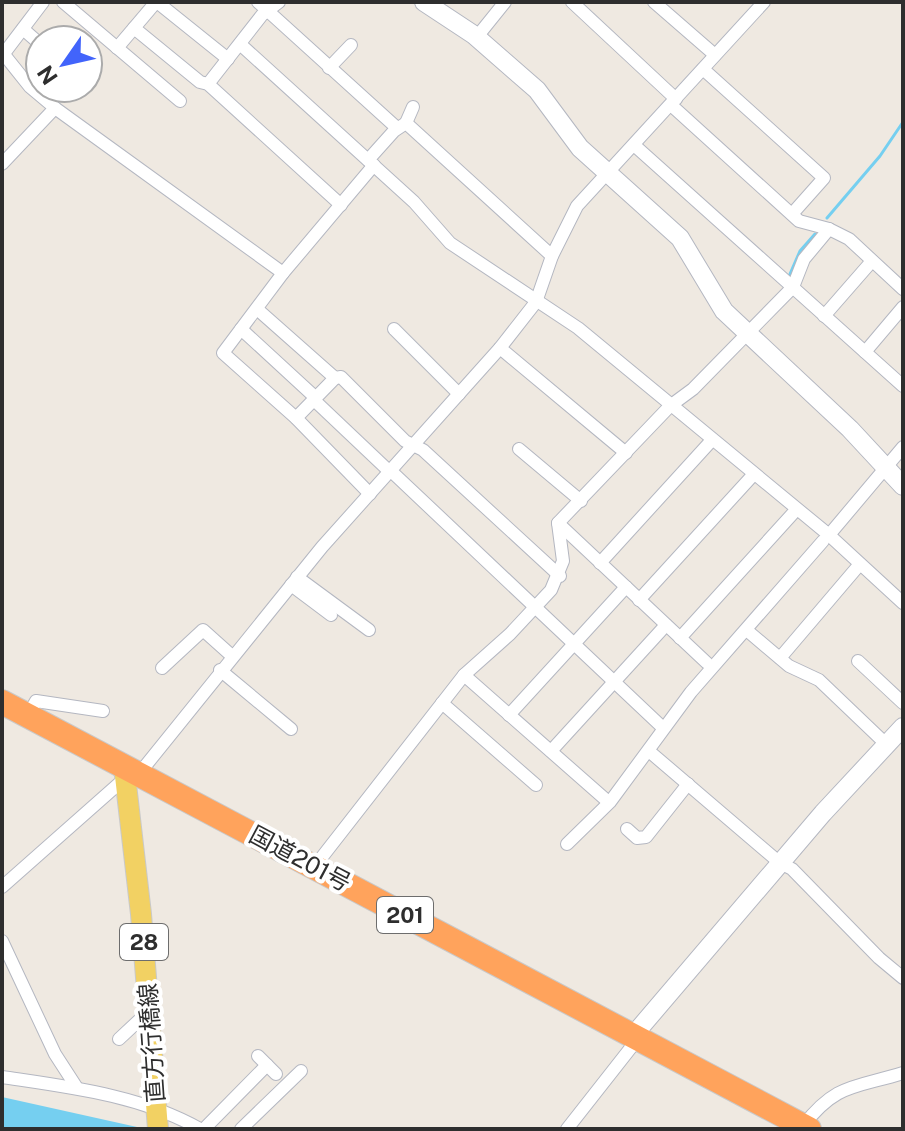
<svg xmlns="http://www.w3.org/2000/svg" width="905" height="1131" font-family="'Public Sans','Noto Sans JP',sans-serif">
<rect width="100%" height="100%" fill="#efe9e1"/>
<!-- water -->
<path fill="#75cff0" d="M2,1097l144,32h-144z"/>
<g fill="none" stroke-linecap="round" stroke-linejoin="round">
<!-- stream -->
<g stroke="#75cff0" stroke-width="3">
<path d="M827,218l53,-62 23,-34"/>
<path d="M790,274l10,-23 15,-17"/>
</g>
<!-- street casing -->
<g stroke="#b4b7c1" stroke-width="14">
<g id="street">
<path d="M63,2l117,99"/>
<path d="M157,2l71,57"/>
<path d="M258,2l139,126"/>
<path d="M572,2l104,97"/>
<path d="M654,2l61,53"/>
<path d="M134,28l66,54 8,2 133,121"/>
<path d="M23,29l17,15"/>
<path d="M476,38l29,-36"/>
<path d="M240,44l174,158 36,41 128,85 251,207 74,68"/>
<path d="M117,48l39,-46"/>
<path d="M2,52l28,35 25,21 228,165"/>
<path d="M2,56l41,-54"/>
<path d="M329,68l22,-23"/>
<path d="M703,69l121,109 -32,36"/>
<path d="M208,84l54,-69 17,-13"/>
<path d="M671,105l128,116 30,8 20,10 54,50"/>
<path d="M406,123l7,-16"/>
<path d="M634,145l269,241"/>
<path d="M368,160l26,-29 12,-8 146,133"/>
<path d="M2,164l53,-56"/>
<path d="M257,309l78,69 6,-1 64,64 18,9 137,126"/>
<path d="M824,316l48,-55"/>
<path d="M241,329l75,69"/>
<path d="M394,329l65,65"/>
<path d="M500,348l126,105"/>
<path d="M865,352l38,-45"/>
<path d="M314,400l76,72"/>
<path d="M296,418l39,-40"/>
<path d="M519,449l62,52"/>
<path d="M391,471l270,255"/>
<path d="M370,494l-74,-76 -73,-65 60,-80 91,-108"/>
<path d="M558,523l149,140"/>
<path d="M829,535l74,-88"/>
<path d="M600,563l112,-123"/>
<path d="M297,577l72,53"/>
<path d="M291,585l40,30"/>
<path d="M639,600l115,-126"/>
<path d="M750,633l39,33 30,14 67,64"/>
<path d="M680,638l116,-128"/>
<path d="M780,658l80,-94"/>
<path d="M858,661l45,42"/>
<path d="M162,668l41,-38 29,26"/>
<path d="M220,670l71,59"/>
<path d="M464,675l141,124"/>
<path d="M442,703l94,82"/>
<path d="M28,715l8,-14 67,10"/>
<path d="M509,715l117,-128"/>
<path d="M551,751l115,-126"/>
<path d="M650,752l130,111 12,6 87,89 24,20"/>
<path d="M138,775l184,-228 178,-199 36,-46 16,-46 25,-50 187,-204"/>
<path d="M627,829l10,9 9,-1 42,-53"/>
<path d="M567,844l43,-42 81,-110 132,-151"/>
<path d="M315,866l149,-191 46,-41 41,-44 12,-29 -5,-38 112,-117 23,-17 100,-102 11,-28 25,-30"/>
<path d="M2,887l121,-107"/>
<path d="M2,941l53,113 22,34"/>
<path d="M119,1039l31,-29"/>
<path d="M258,1056l18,18"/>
<path d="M2,1077c67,10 138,18 198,52"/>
<path d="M803,1126c33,-43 52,-38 100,-53"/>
<path d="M204,1129l63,-64"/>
<path d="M241,1129l60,-58"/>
<path d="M567,1129l66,-84 -1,-8"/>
</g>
</g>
<!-- secondary casing -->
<g stroke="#b4b7c1" stroke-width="20">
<g id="secondary">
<path d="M424,2l50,33 63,55 43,58 100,90 44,73 126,118 53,57"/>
<path d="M632,1037l191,-224 80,-86"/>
</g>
</g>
<!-- primary casing -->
<g stroke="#c9c9c9" stroke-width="22">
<path id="primary" d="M124,767l17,147 17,215"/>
</g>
<!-- highway casing -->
<g stroke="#c9c9c9" stroke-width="26">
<path id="highway" d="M2,702l807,427"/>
</g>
<!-- street -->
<use href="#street" stroke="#fff" stroke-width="12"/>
<!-- secondary -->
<use href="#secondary" stroke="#fff" stroke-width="18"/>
<!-- primary -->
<use href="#primary" stroke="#f2d163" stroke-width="20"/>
<!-- highway -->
<use href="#highway" stroke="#ffa35c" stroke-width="24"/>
</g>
<g text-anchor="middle" stroke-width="8" stroke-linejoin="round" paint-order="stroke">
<!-- shield labels -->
<g fill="#fff" stroke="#6d6d6d" stroke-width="2">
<rect x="377" y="897" width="56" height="36" rx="6"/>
<rect x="120" y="924" width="48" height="36" rx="6"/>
</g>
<g font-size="22" font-weight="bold" fill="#2e2e2e">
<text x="405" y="923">201</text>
<text x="144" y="950">28</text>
</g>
<!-- street labels -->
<g font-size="24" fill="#2e2e2e" stroke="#fff">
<text transform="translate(300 859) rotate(28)" y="8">国道201号</text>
<text transform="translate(152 1043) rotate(-94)" y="8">直方行橋線</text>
</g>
</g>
<!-- border -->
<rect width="905" height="1131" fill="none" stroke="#2e2e2e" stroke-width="8"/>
<!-- north arrow -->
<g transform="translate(64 64) rotate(236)"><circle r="38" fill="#ffffff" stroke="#ababab" stroke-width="2"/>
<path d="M0-6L14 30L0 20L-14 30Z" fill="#4264fb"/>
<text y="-12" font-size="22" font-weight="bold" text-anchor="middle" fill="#2e2e2e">N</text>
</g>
</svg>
